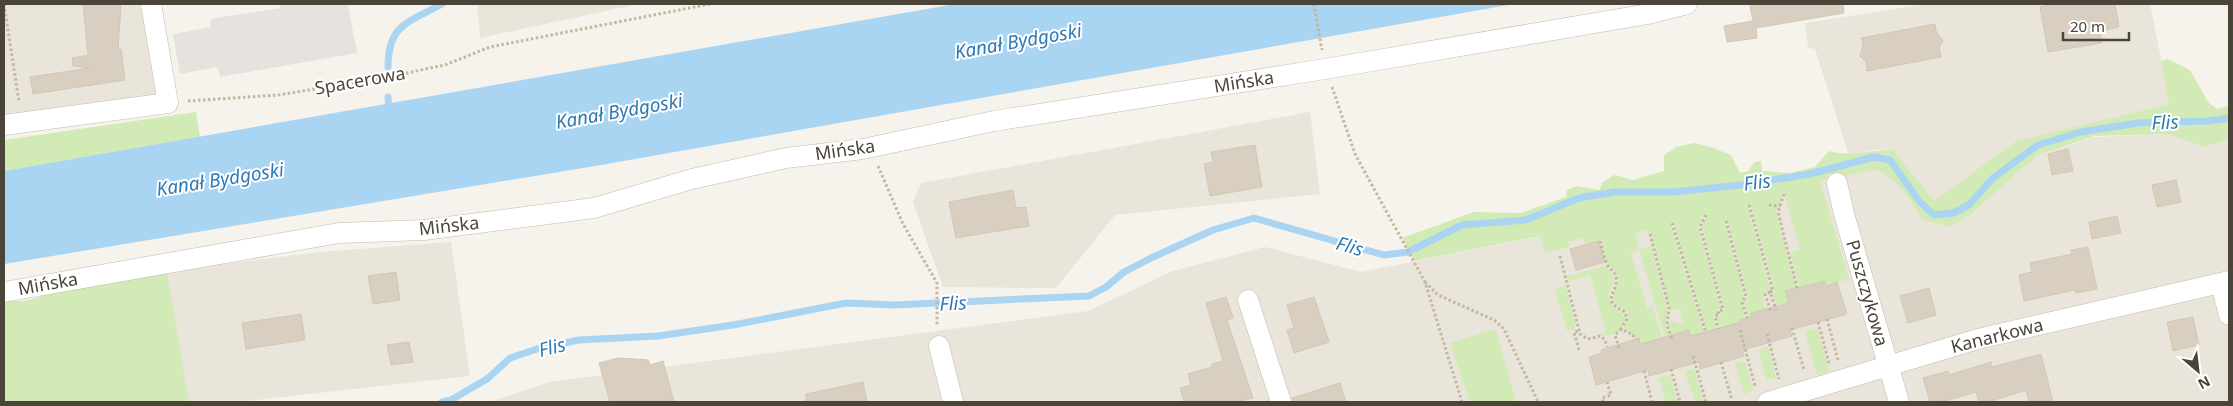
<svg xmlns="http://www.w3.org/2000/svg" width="2233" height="406" font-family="'Noto Sans',sans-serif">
<rect width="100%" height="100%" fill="#f6f3ec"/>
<!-- residential -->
<g fill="#eae5da">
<path d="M4,4h147l17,99 -164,22z"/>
<path d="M477,4h162l-159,34z"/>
<path d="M1927,4h223l20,100 -154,37 -82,61 -41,-52h-19l-25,5 -34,-106 -7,-1 -3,-25z"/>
<path d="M1310,112l10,82 -205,21 -59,73 -113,-1 -30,-85 8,-19z"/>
<path d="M2167,134l38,13 24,-8v263h-1739l59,-20 539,-71 85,-40 92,-24 96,25 514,-102 17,8 8,8 23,34 26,7 22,-13 67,-59 57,-18z"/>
<path d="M451,242l19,134 -232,26h-49l-22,-131 153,-19z"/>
</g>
<!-- industrial -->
<path fill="#e6e2dd" d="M280,4h68l9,49 -137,24 -2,-10 -38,7 -7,-40 38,-7 -1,-8 71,-11z"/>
<!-- green -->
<g fill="#d2eab5">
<path d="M2168,59l22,11 18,32 9,7 12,-3v33l-24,8 -38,-13 -72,2 -57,19 -67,59 -22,13 -26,-7c-14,-20 -24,-42 -48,-50l-55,11 29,98 -23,7 -2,-5 -14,4 -9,7 -11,-39 10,-4 -17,-58 -7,22 20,75 -11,3 4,12 -11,3 -1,4 -5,-17 3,-1 -24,-87 -4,1 24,84 -8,3 2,20 -2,-3 -12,3 1,4 -4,1 -4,-16 4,-6 -20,-74h-4l21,73 -4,7 4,17 -5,1 1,3 -21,5 -3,-11 4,-1 -1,-3 5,-2 -23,-84 5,-11 -3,-2 -6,13 23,82 -5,1 1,4 -4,1 4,14 -10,3 -34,-110 -3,1 34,110 -13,3 -2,-6 -12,4 -4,5 -4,-16 7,-2 1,3 6,-2 -3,-14 -10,3 -19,-77h-3l-2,-4 -11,3 4,16 12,-3 16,63 -1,16 4,15 -4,1 -27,-92 -8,4 16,55 6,-1 9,31 -10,2 2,6 -12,4 -3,-11h-4l-2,-5 -9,-5 5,-10 -2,-8c-28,-13 -6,-18 -10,-35 -1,-7 -7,-8 -9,-13 -3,-7 -5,-15 -7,-23l-16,5 -2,-7 -15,4 1,5 -24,6 -5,-17 -126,25 -12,-23 72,-26 47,1 45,-16 1,-7 10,-4 22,4 4,-8 11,-7 19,5 31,-9v-16l12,-8 18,-4 20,5 17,7 9,18 9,-2c2,-6 5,-10 12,-10l1,10 28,2 25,-6 14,-16c21,6 43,-1 64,-1l41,51 82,-60 153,-37 -8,-43z"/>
<path d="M196,112l4,25 -196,34v-31z"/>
<path d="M1606,266c17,21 1,14 3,32 1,11 13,12 17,21 -5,11 -15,21 -27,15l7,-2 -16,-57 -21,6 -2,-5z"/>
<path d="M167,271l22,131h-185v-101h19l14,-3 23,-10z"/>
<path d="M1565,286l11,37 -2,6 -7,2 -12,-42z"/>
<path d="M1817,328l12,43 -12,3 -12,-43z"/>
<path d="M1496,329l20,73h-46l-20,-59z"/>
<path d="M1768,347l8,31 -9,2 -9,-30z"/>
<path d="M1745,361l8,30 -9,3 -9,-31z"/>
<path d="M1694,369l10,33h-9l-3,-11 -1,1 -6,-21z"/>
<path d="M1670,375l7,27h-11l-7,-24z"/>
</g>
<!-- water -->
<path fill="#a9d4f2" d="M955,4h559l-913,161 -597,99v-93z"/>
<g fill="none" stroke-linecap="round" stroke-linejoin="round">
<!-- stream -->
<g stroke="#a9d4f2" stroke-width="7">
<path d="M388,67c0,-43 21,-45 54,-63"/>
<path d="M388,97l1,15"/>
<path d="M442,402l9,-2 36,-21 23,-21 30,-10 39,-8 79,-4 75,-11 113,-22 48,2 195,-9 17,-9 18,-15 27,-14 62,-28 41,-12 130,37 24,-3 54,-27 64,-5 53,-22 36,-6h58l68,-7 69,-11 64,-17 16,3 29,41 15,14 19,-2 16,-8 24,-27 45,-33 43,-13 57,-9 71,-2 20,-3"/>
</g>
</g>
<!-- building -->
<g fill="#d8cfc1" stroke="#d3c7b4">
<path d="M83,4h38l-3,46 3,-1 4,31 -92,14 -3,-17 60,-9 -17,-2 -1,-8 16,-3z"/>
<path d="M1764,4h79l1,9 -88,15 1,10 -30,4 -3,-16 29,-5 -3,-15z"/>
<path d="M2055,4h60l4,23 -19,4 2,12 -54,9 -8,-45z"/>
<path d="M1935,24l1,7 7,10 -4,7 2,9 -74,14 -1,-9 -6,-6 3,-11 -2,-7z"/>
<path d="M1255,145l7,42 -52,9 -6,-32 9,-2 -2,-10z"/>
<path d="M2068,149l5,22 -21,4 -4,-21z"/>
<path d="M2176,180l5,22 -24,5 -5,-22z"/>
<path d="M1013,190l3,18 10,-1 3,19 -73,12 -7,-36z"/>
<path d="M2117,216l4,17 -29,6 -3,-17z"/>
<path d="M1599,241l6,21 -29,8 -6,-21z"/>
<path d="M2088,247l9,42 -21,4 -1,-3 -51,11 -5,-26 13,-3 -2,-9 42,-9 -1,-4z"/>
<path d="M396,272l4,28 -27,4 -5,-28z"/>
<path d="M1825,281l1,5 11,-4 10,32 -57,16 2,6 -49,14 1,6 -44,13 -1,-7 -50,14 -1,-6 -52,15 -7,-28 13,-4 -1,-3 38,-12 1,6 49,-14 2,6 50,-14 -1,-2 12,-3 -1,-4 38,-10 -4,-12z"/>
<path d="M1929,288l7,27 -28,8 -8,-27z"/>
<path d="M1226,297l7,21 -6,2 26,78 -16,4h-53l-4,-14 11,-3 -3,-11 24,-7v-3l11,-3 -17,-58z"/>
<path d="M1314,297l15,45 -35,11 -7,-23 7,-2 -7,-23z"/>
<path d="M301,314l4,26 -59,9 -4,-26z"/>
<path d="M2193,317l6,28 -26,6 -6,-29z"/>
<path d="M409,342l4,20 -22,3 -4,-20z"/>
<path d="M2041,354l12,48h-24l-3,-12 -38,12h-9l-3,-10 -34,10h-12l-7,-24 25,-7 1,4 42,-13 1,5z"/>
<path d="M618,358l30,2 2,5 13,-4 11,41h-64l-11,-39z"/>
<path d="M863,382l4,20h-61v-8z"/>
<path d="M1340,383l6,19h-53l-1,-4z"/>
</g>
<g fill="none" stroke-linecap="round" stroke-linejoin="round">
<!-- minor casing -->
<g stroke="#c2bbae" stroke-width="21">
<g id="minor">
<path d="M4,125l164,-22 -17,-99"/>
<path d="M1837,183l7,31 55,188"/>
<path d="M2221,284l8,31"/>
<path d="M4,292l335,-59 85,-3 170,-22 98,-29 94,-21 77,-9 131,-28 331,-52 323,-55 39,-10"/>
<path d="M1248,300l33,102"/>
<path d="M939,346l14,56"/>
<path d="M1768,402l210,-63 251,-58"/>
</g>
</g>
<!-- path -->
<g stroke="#c4b79f" stroke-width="3" stroke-dasharray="2.5 2.5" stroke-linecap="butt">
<path d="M4,4l15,98"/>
<path d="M1314,4l8,46"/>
<path d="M1332,87l23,67 70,128 37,120"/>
<path d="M188,101l90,-6 105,-17 62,-13 45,-18 220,-43"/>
<path d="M878,166l25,58 34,59v43"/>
<path d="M1784,194l-6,18 19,76"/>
<path d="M1749,205l24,86 -3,1 6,18"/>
<path d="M1769,205l11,1"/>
<path d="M1706,215l-6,12 23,83 -5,1 1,4 -4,1 3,13"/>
<path d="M1726,221l20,75 -4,6 5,16"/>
<path d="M1672,223l34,110"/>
<path d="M1650,234l19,74 -2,17 5,14"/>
<path d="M1600,241c2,8 4,16 7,23 2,5 8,7 9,13 3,17 -18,22 9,35l2,7 -6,10 12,6 1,5"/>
<path d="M1560,256l20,78 8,5 12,-3 5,4 2,7"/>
<path d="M1425,282l13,13 56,25 10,9 34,73"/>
<path d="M1770,292l-5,2 6,18"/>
<path d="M1827,319l11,41"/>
<path d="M1818,322l11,41"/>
<path d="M1792,328l12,42"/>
<path d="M1740,330l15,56"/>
<path d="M1767,334l12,45"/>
<path d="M1619,348l-4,-13 6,-6"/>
<path d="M1579,350l-5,-18 6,-1"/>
<path d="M1693,356l13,46"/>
<path d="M1721,362l11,38"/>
<path d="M1671,369l9,33"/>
<path d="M1644,371l8,31"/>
<path d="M1603,402l-1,-4 9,-3 -4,-13"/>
</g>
<!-- minor -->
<use href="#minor" stroke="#fff" stroke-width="20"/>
</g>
<g text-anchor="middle" stroke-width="4" stroke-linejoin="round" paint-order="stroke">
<!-- street labels -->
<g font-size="18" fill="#4b4439" stroke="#fff">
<text transform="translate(360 81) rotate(-10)" y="6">Spacerowa</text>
<text transform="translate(1244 82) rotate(-9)" y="6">Mińska</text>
<text transform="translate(845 150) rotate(-8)" y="6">Mińska</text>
<text transform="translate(449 226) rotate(-6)" y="6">Mińska</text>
<text transform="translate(48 284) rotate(-10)" y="6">Mińska</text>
<text transform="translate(1867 293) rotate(74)" y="6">Puszczykowa</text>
<text transform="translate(1997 336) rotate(-14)" y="6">Kanarkowa</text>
</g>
<!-- water labels -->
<g font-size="19" font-style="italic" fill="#2e7ab2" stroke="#fff">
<text transform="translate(1018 41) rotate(-10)" y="7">Kanał Bydgoski</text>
<text transform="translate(619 111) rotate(-10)" y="7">Kanał Bydgoski</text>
<text transform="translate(2165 122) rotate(-3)" y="7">Flis</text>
<text transform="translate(220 179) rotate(-9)" y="7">Kanał Bydgoski</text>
<text transform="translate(1757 182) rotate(-8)" y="7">Flis</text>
<text transform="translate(1350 246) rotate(16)" y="7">Flis</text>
<text transform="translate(953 303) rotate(-3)" y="7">Flis</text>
<text transform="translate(552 347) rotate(-14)" y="7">Flis</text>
</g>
</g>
<!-- border -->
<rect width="2233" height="406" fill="none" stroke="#4b4439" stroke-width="10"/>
<!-- north arrow -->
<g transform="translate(2198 371) rotate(152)" stroke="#ffffff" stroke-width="4" paint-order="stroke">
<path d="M0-4L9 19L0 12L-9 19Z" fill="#4b4439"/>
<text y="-8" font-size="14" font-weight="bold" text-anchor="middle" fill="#4b4439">N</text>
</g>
<!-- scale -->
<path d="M2063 32v8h66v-8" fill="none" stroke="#4b4439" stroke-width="2.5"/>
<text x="2070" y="32" font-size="15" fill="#4b4439" stroke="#ffffff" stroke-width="4" paint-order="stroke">20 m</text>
</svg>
